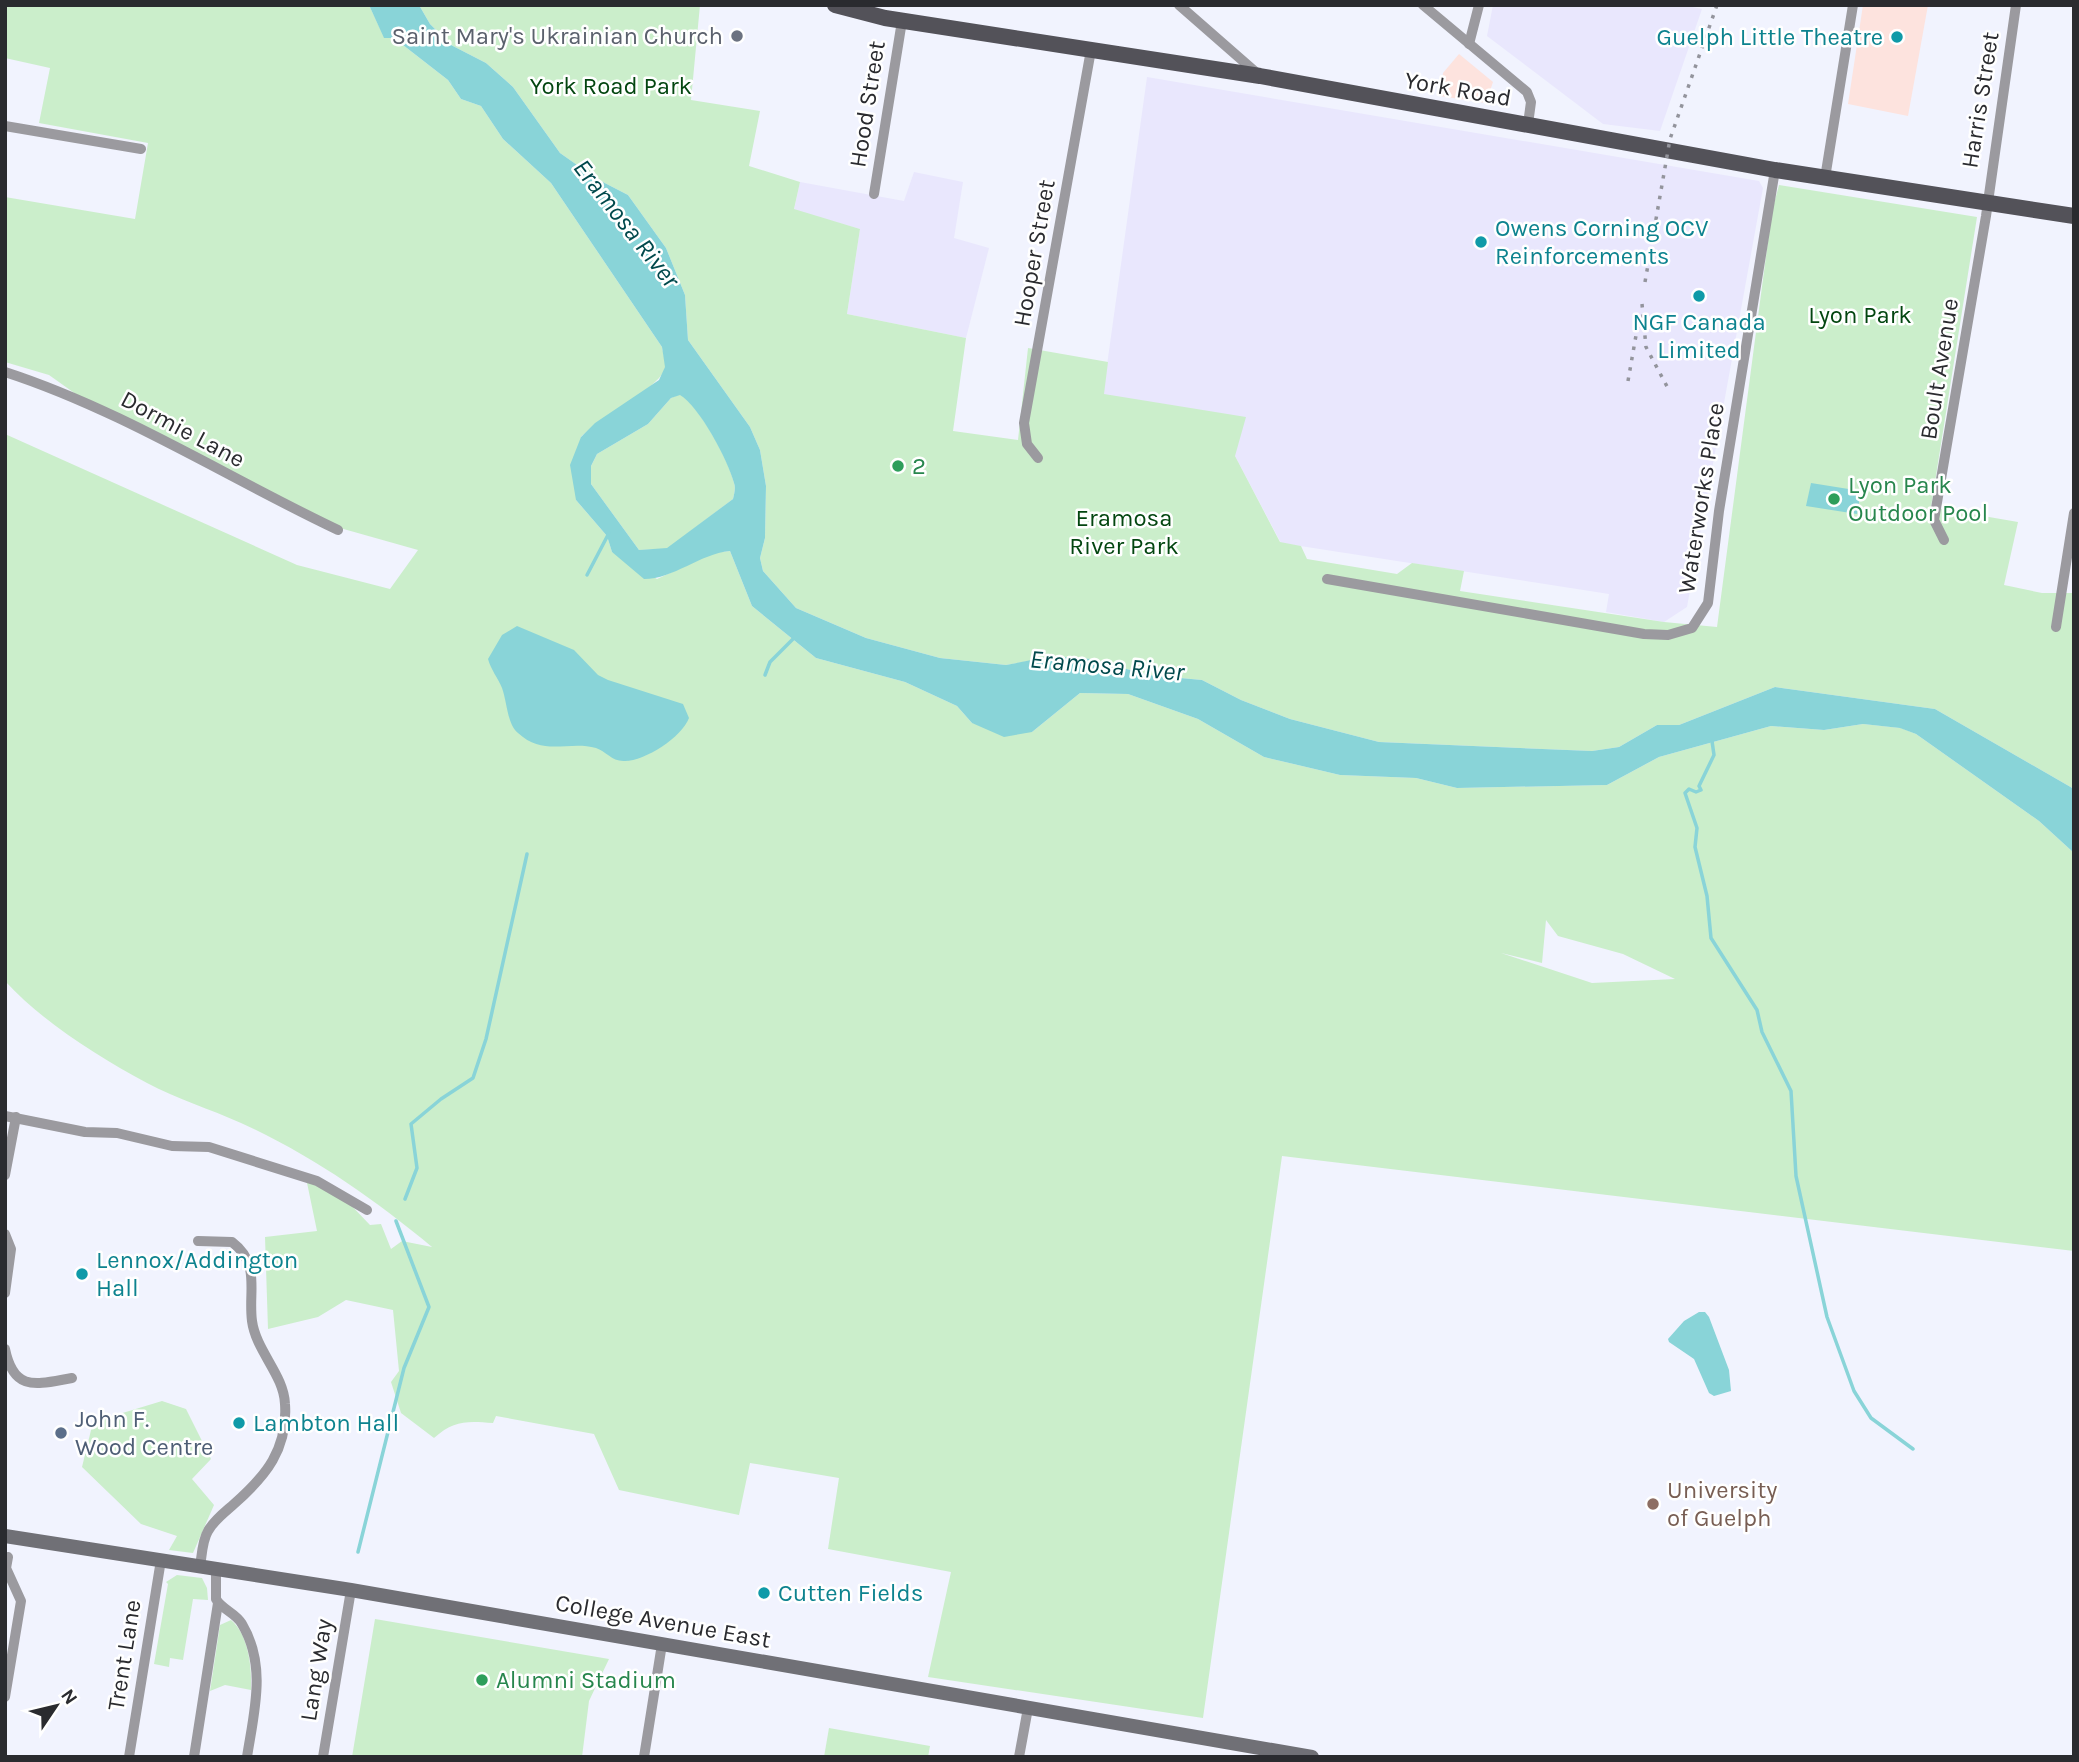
<svg xmlns="http://www.w3.org/2000/svg" width="2079" height="1762" font-family="Karla,sans-serif">
<rect width="100%" height="100%" fill="#f1f3fe"/>
<!-- commercial -->
<g fill="#fde3de">
<path d="M1863,5h65l-20,111 -60,-12z"/>
<path d="M1459,54l34,28 -7,21 -46,-7 3,-23z"/>
</g>
<!-- industrial -->
<g fill="#e9e7fd">
<path d="M1493,5h190l19,4 -42,122 -57,-7 -116,-88z"/>
<path d="M1147,77l612,104 4,7 -76,419 -23,15 -58,-10 3,-18 -328,-51 -46,-87 -132,-62z"/>
<path d="M914,172l49,10 -9,56 35,10 -23,90 -119,-24 13,-85 -66,-19 6,-28 104,19z"/>
</g>
<!-- green -->
<g fill="#cbeecb" fill-rule="evenodd">
<path d="M5,5h364l15,32 10,1 54,42 13,19 20,7 22,33 48,44 111,164c1,6 4,15 3,21 -5,20 -67,52 -84,69l-5,63 31,36 5,16 45,27 56,-26 17,-2 22,55 64,52 89,24 52,24 15,17 60,9 48,-39 48,1 70,25 66,38 76,18 76,3 41,10 150,-3 52,-28 112,-31 53,4 39,-6 38,4 15,6 123,87 35,32v398l-792,-95 -79,562 -275,-41 23,-105 -123,-23 11,-71 -89,-15 -11,52 -120,-25 -25,-56 -98,-18 -3,7c-26,-2 -39,-3 -59,15l-33,-25 -10,-31 8,-11 -6,-61 -47,-10 -28,17 -50,12 -3,-92 52,-6 -11,-53 41,23 23,24 11,-1 10,25 11,-8 30,6c-59,-49 -121,-92 -191,-124 -31,-14 -64,-24 -94,-40 -50,-27 -103,-60 -142,-102v-547l292,131 93,24 28,-39 -78,-22 -246,-121 -45,-32 -44,-13v-165l130,22 13,-76 -109,-20 11,-55 -45,-10zM1546,920l12,16 65,18 52,25 -83,4 -91,-30 41,10z"/>
<path d="M419,5h281l-9,95 69,11 -11,55 51,16 -6,27 66,20 -13,85 119,24 -13,93 65,9 10,-92 80,14 -4,32 142,23 -11,39 45,86 21,4 6,13 90,15 15,-11 52,8 -4,20 204,31 53,5 55,-416 7,-26 198,32 -46,290 87,15 -14,63 38,8h32v196l-139,-80 -160,-22 -96,38h-22l-38,22 -27,4 -213,-9 -89,-23 -49,-19 -39,-20 -54,-5 -57,-16 -39,-2 -46,8 -66,-7 -74,-20 -70,-30 -33,-37 -3,-13 5,-20 1,-52 -6,-36 -10,-23 -62,-87 -3,-45 -19,-47 -38,-53 -31,-16 -37,-26 -47,-66 -27,-24 -35,-18 -21,-21z"/>
<path d="M680,394c19,12 49,66 54,89 2,5 0,11 -1,16l-66,50 -28,1 -48,-66v-18l6,-12 51,-30 23,-26z"/>
<path d="M162,1401l24,8 25,50 -19,20 22,26 -21,48 -24,-3 8,-14 -36,-12 -59,-57 11,-45z"/>
<path d="M177,1575l25,3 5,10 1,12 -15,-1 -10,61 -13,-2 -1,9 -15,-3 14,-80 -2,-2z"/>
<path d="M375,1619l234,40 -20,42 -7,56h-230z"/>
<path d="M231,1620c18,15 21,49 20,70l-26,-5 -15,6 10,-66z"/>
<path d="M829,1728l101,18 -2,11h-104z"/>
</g>
<!-- water -->
<g fill="#89d4d8" fill-rule="evenodd">
<path d="M369,5h50l11,19 21,21 35,18 27,24 47,66 37,26 31,16 38,53 19,47 3,45 62,87 10,23 6,36 -1,52 -5,20 3,13 33,37 70,30 74,20 66,7 46,-9 39,3 57,16 54,5 39,20 49,19 89,23 213,9 27,-4 38,-22h22l96,-38 160,22 139,80v64l-35,-32 -123,-87 -16,-6 -37,-4 -39,6 -53,-4 -112,31 -52,28 -150,3 -41,-10 -76,-3 -76,-18 -66,-38 -70,-25 -48,-1 -48,39 -28,5 -32,-14 -15,-17 -52,-24 -89,-24 -64,-52 -22,-55c-31,3 -56,28 -86,28l-32,-27 -5,-16 -31,-36 -6,-35 11,-28 14,-14 64,-43 6,-13 -3,-20 -111,-164 -48,-44 -22,-33 -20,-7 -13,-19 -54,-42h-10zM680,395c19,11 48,65 54,88 2,5 0,11 -1,16l-66,49 -28,2 -48,-66v-18l6,-12 51,-30 23,-26z"/>
<path d="M1811,483l50,8 -4,23 -51,-8z"/>
<path d="M517,626l57,24 24,25 10,5 75,24 6,14c-7,19 -44,43 -64,43 -13,1 -19,-10 -29,-13 -27,-8 -52,9 -78,-15 -11,-9 -11,-32 -16,-45 -4,-10 -11,-18 -14,-29l14,-24z"/>
<path d="M1699,1312h6l4,5 20,53 2,21 -17,5 -5,-3 -15,-34 -25,-17 -1,-3 16,-18z"/>
</g>
<g fill="none" stroke-linecap="round" stroke-linejoin="round">
<!-- stream -->
<g stroke="#89d4d8" stroke-width="3.5">
<path d="M587,575l22,-42"/>
<path d="M765,675l5,-13 23,-23"/>
<path d="M1712,741l2,14 -15,31 2,4 -5,2 -7,-3 -4,4 12,35 -2,19 12,49 4,42 46,72 5,22 29,59 5,85 31,141 27,74 17,27 42,31"/>
<path d="M405,1199l12,-31 -6,-44 30,-25 32,-21 13,-39 41,-185"/>
<path d="M358,1552l46,-184 25,-61 -33,-86"/>
</g>
<!-- street -->
<g stroke="#9b9a9f" stroke-width="10">
<path d="M1179,5l80,70"/>
<path d="M1423,5l104,87 4,10 -3,22"/>
<path d="M1469,44l10,-39"/>
<path d="M5,126l136,23"/>
<path d="M1825,178l28,-173"/>
<path d="M874,194l28,-173"/>
<path d="M5,372c117,38 223,106 333,158"/>
<path d="M1038,458l-11,-14 -3,-21 67,-373"/>
<path d="M1944,540l-10,-20 52,-304 30,-211"/>
<path d="M1327,579l317,55 24,1 24,-7 16,-25 11,-92 56,-341"/>
<path d="M2056,627l18,-114"/>
<path d="M5,1116l80,16 32,1 55,13 37,1 108,34 50,29"/>
<path d="M5,1175l11,-58"/>
<path d="M5,1234l6,15 -6,44"/>
<path d="M198,1241l34,1c29,22 16,49 20,79 4,30 32,54 33,83 3,45 -19,72 -51,100 -9,8 -20,16 -26,27 -6,10 -6,24 -8,36"/>
<path d="M5,1349c9,44 32,35 67,29"/>
<path d="M216,1569v30c5,10 20,14 26,25 25,42 12,88 5,133"/>
<path d="M5,1697l16,-96 -15,-33 2,-11"/>
<path d="M129,1757l32,-197"/>
<path d="M194,1757l24,-154"/>
<path d="M323,1757l28,-167"/>
<path d="M644,1757l18,-113"/>
<path d="M1019,1757l9,-49"/>
</g>
<!-- secondary -->
<path stroke="#707076" stroke-width="14" d="M5,1536l346,54 961,167"/>
<!-- primary -->
<path stroke="#535259" stroke-width="16" d="M835,5l50,13 375,58 515,94 299,46"/>
<!-- rail -->
<g stroke="#93949c" stroke-width="3.5" stroke-dasharray="3.5 7" stroke-linecap="butt">
<path d="M1645,282l25,-143 47,-134"/>
<path d="M1642,304l4,43 24,45"/>
<path d="M1628,381l10,-57"/>
</g>
</g>
<!-- markers -->
<circle fill="#6b7280" stroke="#fff" stroke-width="2.5" cx="737" cy="36" r="7"/>
<g fill="#0f9aa8" stroke="#fff" stroke-width="2.5">
<circle cx="1897" cy="37" r="7"/>
<circle cx="1481" cy="242" r="7"/>
<circle cx="1699" cy="296" r="7"/>
<circle cx="82" cy="1274" r="7"/>
<circle cx="239" cy="1423" r="7"/>
<circle cx="764" cy="1593" r="7"/>
</g>
<g fill="#2e9e5b" stroke="#fff" stroke-width="2.5">
<circle cx="898" cy="466" r="7"/>
<circle cx="1834" cy="499" r="7"/>
<circle cx="482" cy="1680" r="7"/>
</g>
<circle fill="#5c6f8a" stroke="#fff" stroke-width="2.5" cx="61" cy="1433" r="7"/>
<circle fill="#8d6e63" stroke="#fff" stroke-width="2.5" cx="1653" cy="1504" r="7"/>
<g text-anchor="middle" stroke-width="5" stroke-linejoin="round" paint-order="stroke">
<!-- worship labels -->
<g font-size="24" fill="#5b616d" stroke="#fff" text-anchor="end">
<text x="723" y="44">Saint Mary's Ukrainian Church</text>
</g>
<!-- culture labels -->
<g font-size="24" fill="#0d838f" stroke="#fff" text-anchor="start">
<text x="1883" y="45" text-anchor="end">Guelph Little Theatre</text>
<text x="1495" y="236">Owens Corning OCV<tspan x="1495" dy="28">Reinforcements</tspan></text>
<text x="1699" y="330" text-anchor="middle">NGF Canada<tspan x="1699" dy="28">Limited</tspan></text>
<text x="96" y="1268">Lennox/Addington<tspan x="96" dy="28">Hall</tspan></text>
<text x="253" y="1431">Lambton Hall</text>
<text x="778" y="1601">Cutten Fields</text>
</g>
<!-- park labels -->
<g font-size="24" fill="#034610" stroke="#fff">
<text x="611" y="94">York Road Park</text>
<text x="1860" y="323">Lyon Park</text>
<text x="1124" y="526">Eramosa<tspan x="1124" dy="28">River Park</tspan></text>
</g>
<!-- street labels -->
<g font-size="24" fill="#2a2b2f" stroke="#fff">
<text transform="translate(1458 89) rotate(10)" y="8">York Road</text>
<text transform="translate(1980 100) rotate(-81)" y="8">Harris Street</text>
<text transform="translate(867 104) rotate(-81)" y="8">Hood Street</text>
<text transform="translate(1034 253) rotate(-80)" y="8">Hooper Street</text>
<text transform="translate(1939 369) rotate(-81)" y="8">Boult Avenue</text>
<text transform="translate(183 429) rotate(28)" y="8">Dormie Lane</text>
<text transform="translate(1701 498) rotate(-81)" y="8">Waterworks Place</text>
<text transform="translate(663 1621) rotate(10)" y="8">College Avenue East</text>
<text transform="translate(124 1655) rotate(-81)" y="8">Trent Lane</text>
<text transform="translate(316 1670) rotate(-81)" y="8">Lang Way</text>
</g>
<!-- leisure labels -->
<g font-size="24" fill="#27864d" stroke="#fff" text-anchor="start">
<text x="912" y="474">2</text>
<text x="1848" y="493">Lyon Park<tspan x="1848" dy="28">Outdoor Pool</tspan></text>
<text x="496" y="1688">Alumni Stadium</text>
</g>
<!-- service labels -->
<g font-size="24" fill="#4e5e75" stroke="#fff" text-anchor="start">
<text x="75" y="1427">John F.<tspan x="75" dy="28">Wood Centre</tspan></text>
</g>
<!-- education labels -->
<g font-size="24" fill="#785e54" stroke="#fff" text-anchor="start">
<text x="1667" y="1498">University<tspan x="1667" dy="28">of Guelph</tspan></text>
</g>
<!-- water labels -->
<g font-size="26" font-style="italic" fill="#00494c" stroke="#fff">
<text transform="translate(627 223) rotate(52)" y="9">Eramosa River</text>
<text transform="translate(1107 665) rotate(5)" y="9">Eramosa River</text>
</g>
</g>
<!-- border -->
<rect width="2079" height="1762" fill="none" stroke="#2a2b2f" stroke-width="14"/>
<!-- north arrow -->
<g transform="translate(56 1706) rotate(55)" stroke="#ffffff" stroke-width="5" paint-order="stroke">
<path d="M0-5L12 26L0 18L-12 26Z" fill="#2a2b2f"/>
<text y="-10" font-size="19" font-weight="bold" text-anchor="middle" fill="#2a2b2f">N</text>
</g>
</svg>
